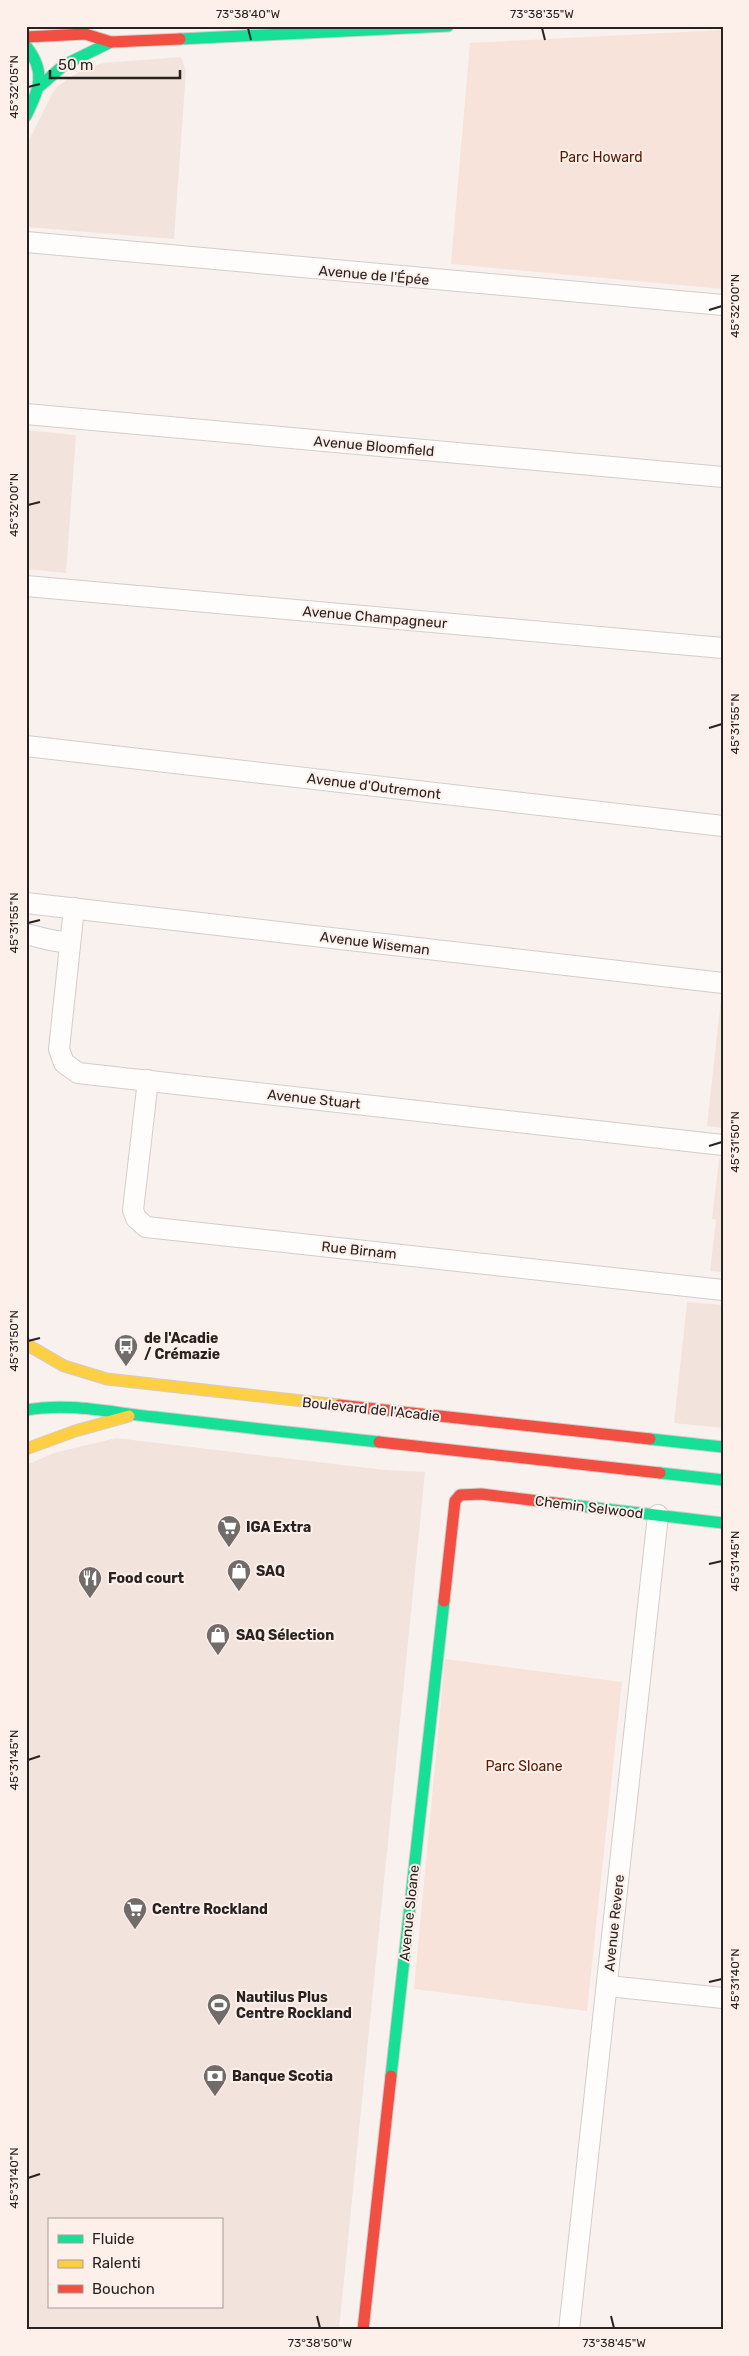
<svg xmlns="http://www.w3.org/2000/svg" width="749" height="2356" font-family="Rubik,sans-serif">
<rect width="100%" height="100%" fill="#f9f1ee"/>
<!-- built -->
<g fill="#f3e3dd" fill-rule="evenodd">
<path d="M181,57l5,14 -12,168 -148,-12v-81l26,-52 6,-8 22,-15 23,-8z"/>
<path d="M26,430l50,5 -10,138 -40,-4z"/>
<path d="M721,999l2,1v128l-16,-2z"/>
<path d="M719,1159l4,1v112l-13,-1 6,-51 -4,-1z"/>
<path d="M687,1302l36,3v123l-49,-5z"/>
<path d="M116,1438l269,32 40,2 -86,858h-313v-865l28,-12zM49,2220h172v87h-172z"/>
</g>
<!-- green -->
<g fill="#f7e3da">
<path d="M723,30v259l-272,-25 19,-221z"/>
<path d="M445,1659l177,23 -35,329 -173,-22z"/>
</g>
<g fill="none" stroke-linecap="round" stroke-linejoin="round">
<!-- street casing -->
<g stroke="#d3cdcb" stroke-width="22">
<g id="street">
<path d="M26,242l697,63"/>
<path d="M26,414l697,63"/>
<path d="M26,586l697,62"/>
<path d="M26,746l697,80"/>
<path d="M26,903l697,80"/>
<path d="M74,908l-15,141 5,14 14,10 645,72"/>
<path d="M26,934l24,6 20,3"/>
<path d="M148,1080l-15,130 3,8 10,9 577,63"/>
<path d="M608,1986l115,12"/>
<path d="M569,2330l89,-815"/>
</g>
</g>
<!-- fast casing -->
<g stroke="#d3cdcb" stroke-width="13">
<g id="fast">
<path d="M180,39l268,-13"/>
<path d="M26,46c21,26 13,43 0,70"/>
<path d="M40,86l24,-21 47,-23"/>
<path d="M26,1410c45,-8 85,3 129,7 75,9 149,17 224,25"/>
<path d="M650,1439l73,8"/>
<path d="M660,1473l63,7"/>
<path d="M563,1504l160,19"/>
<path d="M391,2076l53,-475"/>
</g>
</g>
<!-- slow casing -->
<g stroke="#d3cdcb" stroke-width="13">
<g id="slow">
<path d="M26,1344l38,22 43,13 232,26"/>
<path d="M26,1449l49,-18 54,-15"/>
</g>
</g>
<!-- jam casing -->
<g stroke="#d3cdcb" stroke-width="13">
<g id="jam">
<path d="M26,37l59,-3 26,8 69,-3"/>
<path d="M339,1405l311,34"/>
<path d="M379,1442l281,31"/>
<path d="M444,1601l11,-100 5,-6 21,-1 82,10"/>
<path d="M363,2330l28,-254"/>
</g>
</g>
<!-- street -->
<use href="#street" stroke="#fefdfc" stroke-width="20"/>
<!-- fast -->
<use href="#fast" stroke="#16e098" stroke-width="11"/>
<!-- slow -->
<use href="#slow" stroke="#ffcf43" stroke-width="11"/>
<!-- jam -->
<use href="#jam" stroke="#f24e42" stroke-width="11"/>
</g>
<!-- ticks -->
<path fill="none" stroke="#282321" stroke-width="2" d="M248,28l3,12M542,28l3,12M28,87l12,-3M709,310l13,-4M28,505l12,-3M709,728l13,-4M28,923l12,-3M709,1146l13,-4M28,1341l12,-3M709,1564l13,-3M28,1760l12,-4M709,1982l13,-3M28,2178l12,-4M317,2316l3,12M611,2316l3,12"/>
<!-- icons -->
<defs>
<g id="bus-pin" transform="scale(1.25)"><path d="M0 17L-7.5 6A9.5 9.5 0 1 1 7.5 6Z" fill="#716b69" stroke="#fdefea"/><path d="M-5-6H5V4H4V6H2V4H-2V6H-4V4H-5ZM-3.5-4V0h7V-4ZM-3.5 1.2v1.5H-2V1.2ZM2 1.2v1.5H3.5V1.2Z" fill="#fff"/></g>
<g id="supermarket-pin" transform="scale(1.25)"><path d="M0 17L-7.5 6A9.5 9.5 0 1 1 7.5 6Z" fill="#716b69" stroke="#fdefea"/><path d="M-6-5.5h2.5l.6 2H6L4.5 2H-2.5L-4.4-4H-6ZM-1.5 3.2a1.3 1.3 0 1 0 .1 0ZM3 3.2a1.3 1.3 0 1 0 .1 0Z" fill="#fff"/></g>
<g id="shop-pin" transform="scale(1.25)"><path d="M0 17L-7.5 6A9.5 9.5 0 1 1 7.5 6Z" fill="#716b69" stroke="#fdefea"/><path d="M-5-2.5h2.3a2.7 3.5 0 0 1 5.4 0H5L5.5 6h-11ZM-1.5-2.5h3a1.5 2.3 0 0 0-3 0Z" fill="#fff"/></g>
<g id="restaurant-pin" transform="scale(1.25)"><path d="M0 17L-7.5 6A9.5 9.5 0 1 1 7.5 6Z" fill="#716b69" stroke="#fdefea"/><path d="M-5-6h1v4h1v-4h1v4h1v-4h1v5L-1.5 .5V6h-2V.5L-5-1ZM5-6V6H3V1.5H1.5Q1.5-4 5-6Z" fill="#fff"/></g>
<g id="stadium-pin" transform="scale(1.25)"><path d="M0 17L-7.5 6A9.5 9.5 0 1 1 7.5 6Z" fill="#716b69" stroke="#fdefea"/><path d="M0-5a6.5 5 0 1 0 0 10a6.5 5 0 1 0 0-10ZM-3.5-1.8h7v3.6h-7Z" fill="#fff"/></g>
<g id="bank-pin" transform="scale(1.25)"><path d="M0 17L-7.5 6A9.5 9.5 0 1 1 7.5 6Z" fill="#716b69" stroke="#fdefea"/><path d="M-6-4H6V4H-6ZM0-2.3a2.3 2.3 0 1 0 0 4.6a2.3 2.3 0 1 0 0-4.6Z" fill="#fff"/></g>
</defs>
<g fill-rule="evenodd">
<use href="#bus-pin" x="126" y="1346"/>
<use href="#supermarket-pin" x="229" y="1527"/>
<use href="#shop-pin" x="239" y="1571"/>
<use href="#restaurant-pin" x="90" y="1578"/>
<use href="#shop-pin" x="218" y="1635"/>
<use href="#supermarket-pin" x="135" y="1909"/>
<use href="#stadium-pin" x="219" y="2005"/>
<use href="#bank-pin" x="215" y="2076"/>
</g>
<g text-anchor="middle" stroke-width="4" stroke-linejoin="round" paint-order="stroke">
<!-- park labels -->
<g font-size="14" fill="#551a00" stroke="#fdefea">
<text x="601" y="162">Parc Howard</text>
<text x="524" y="1771">Parc Sloane</text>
</g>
<!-- street labels -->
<g font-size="14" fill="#282321" stroke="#fdefea">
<text transform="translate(374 275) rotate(5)" y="5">Avenue de l'Épée</text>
<text transform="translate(374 446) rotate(5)" y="5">Avenue Bloomfield</text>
<text transform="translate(375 617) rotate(5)" y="5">Avenue Champagneur</text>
<text transform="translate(374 786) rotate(7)" y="5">Avenue d'Outremont</text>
<text transform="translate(375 943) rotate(7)" y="5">Avenue Wiseman</text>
<text transform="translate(314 1099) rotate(6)" y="5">Avenue Stuart</text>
<text transform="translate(359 1250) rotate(6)" y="5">Rue Birnam</text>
<text transform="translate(371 1409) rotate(6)" y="5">Boulevard de l'Acadie</text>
<text transform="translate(589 1507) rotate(7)" y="5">Chemin Selwood</text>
<text transform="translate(409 1913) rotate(-84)" y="5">Avenue Sloane</text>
<text transform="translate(614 1923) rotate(-84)" y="5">Avenue Revere</text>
</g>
<!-- poi labels -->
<g font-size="14" font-weight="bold" fill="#282321" stroke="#fdefea" text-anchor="start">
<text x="144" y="1343">de l'Acadie<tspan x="144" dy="16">/ Crémazie</tspan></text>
<text x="246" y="1532">IGA Extra</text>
<text x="256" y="1576">SAQ</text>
<text x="108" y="1583">Food court</text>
<text x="236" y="1640">SAQ Sélection</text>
<text x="152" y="1914">Centre Rockland</text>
<text x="236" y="2002">Nautilus Plus<tspan x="236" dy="16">Centre Rockland</tspan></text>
<text x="232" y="2081">Banque Scotia</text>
</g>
</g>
<!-- border -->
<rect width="749" height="2356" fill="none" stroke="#fdefea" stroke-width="55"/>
<!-- legend -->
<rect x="48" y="2218" width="175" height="90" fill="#fdefea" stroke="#a89d9a"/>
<rect x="58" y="2235" width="25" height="8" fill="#16e098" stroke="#a89d9a"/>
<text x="92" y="2244" font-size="15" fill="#282321">Fluide</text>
<rect x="58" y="2260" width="25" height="8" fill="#ffcf43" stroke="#a89d9a"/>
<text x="92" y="2268" font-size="15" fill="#282321">Ralenti</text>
<rect x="58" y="2285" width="25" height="8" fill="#f24e42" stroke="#a89d9a"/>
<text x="92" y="2294" font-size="15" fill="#282321">Bouchon</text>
<!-- scale -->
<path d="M50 70v8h130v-8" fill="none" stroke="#282321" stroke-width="2.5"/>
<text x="58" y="70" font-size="15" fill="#282321" stroke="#fdefea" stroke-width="4" paint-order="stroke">50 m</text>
<rect x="28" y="28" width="694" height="2300" fill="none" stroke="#282321" stroke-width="2"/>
<g font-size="12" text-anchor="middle" fill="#282321">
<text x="248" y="18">73°38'40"W</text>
<text x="542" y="18">73°38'35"W</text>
<text transform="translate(14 87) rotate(-90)" y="4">45°32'05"N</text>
<text transform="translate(735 306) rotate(-90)" y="4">45°32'00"N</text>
<text transform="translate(14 505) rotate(-90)" y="4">45°32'00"N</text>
<text transform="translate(735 724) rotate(-90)" y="4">45°31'55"N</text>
<text transform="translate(14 923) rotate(-90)" y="4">45°31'55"N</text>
<text transform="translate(735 1142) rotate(-90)" y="4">45°31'50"N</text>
<text transform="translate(14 1341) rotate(-90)" y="4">45°31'50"N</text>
<text transform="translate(735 1561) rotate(-90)" y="4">45°31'45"N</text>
<text transform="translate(14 1760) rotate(-90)" y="4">45°31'45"N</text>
<text transform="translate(735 1979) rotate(-90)" y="4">45°31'40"N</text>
<text transform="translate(14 2178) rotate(-90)" y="4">45°31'40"N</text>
<text x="320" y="2347">73°38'50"W</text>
<text x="614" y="2347">73°38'45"W</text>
</g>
</svg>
